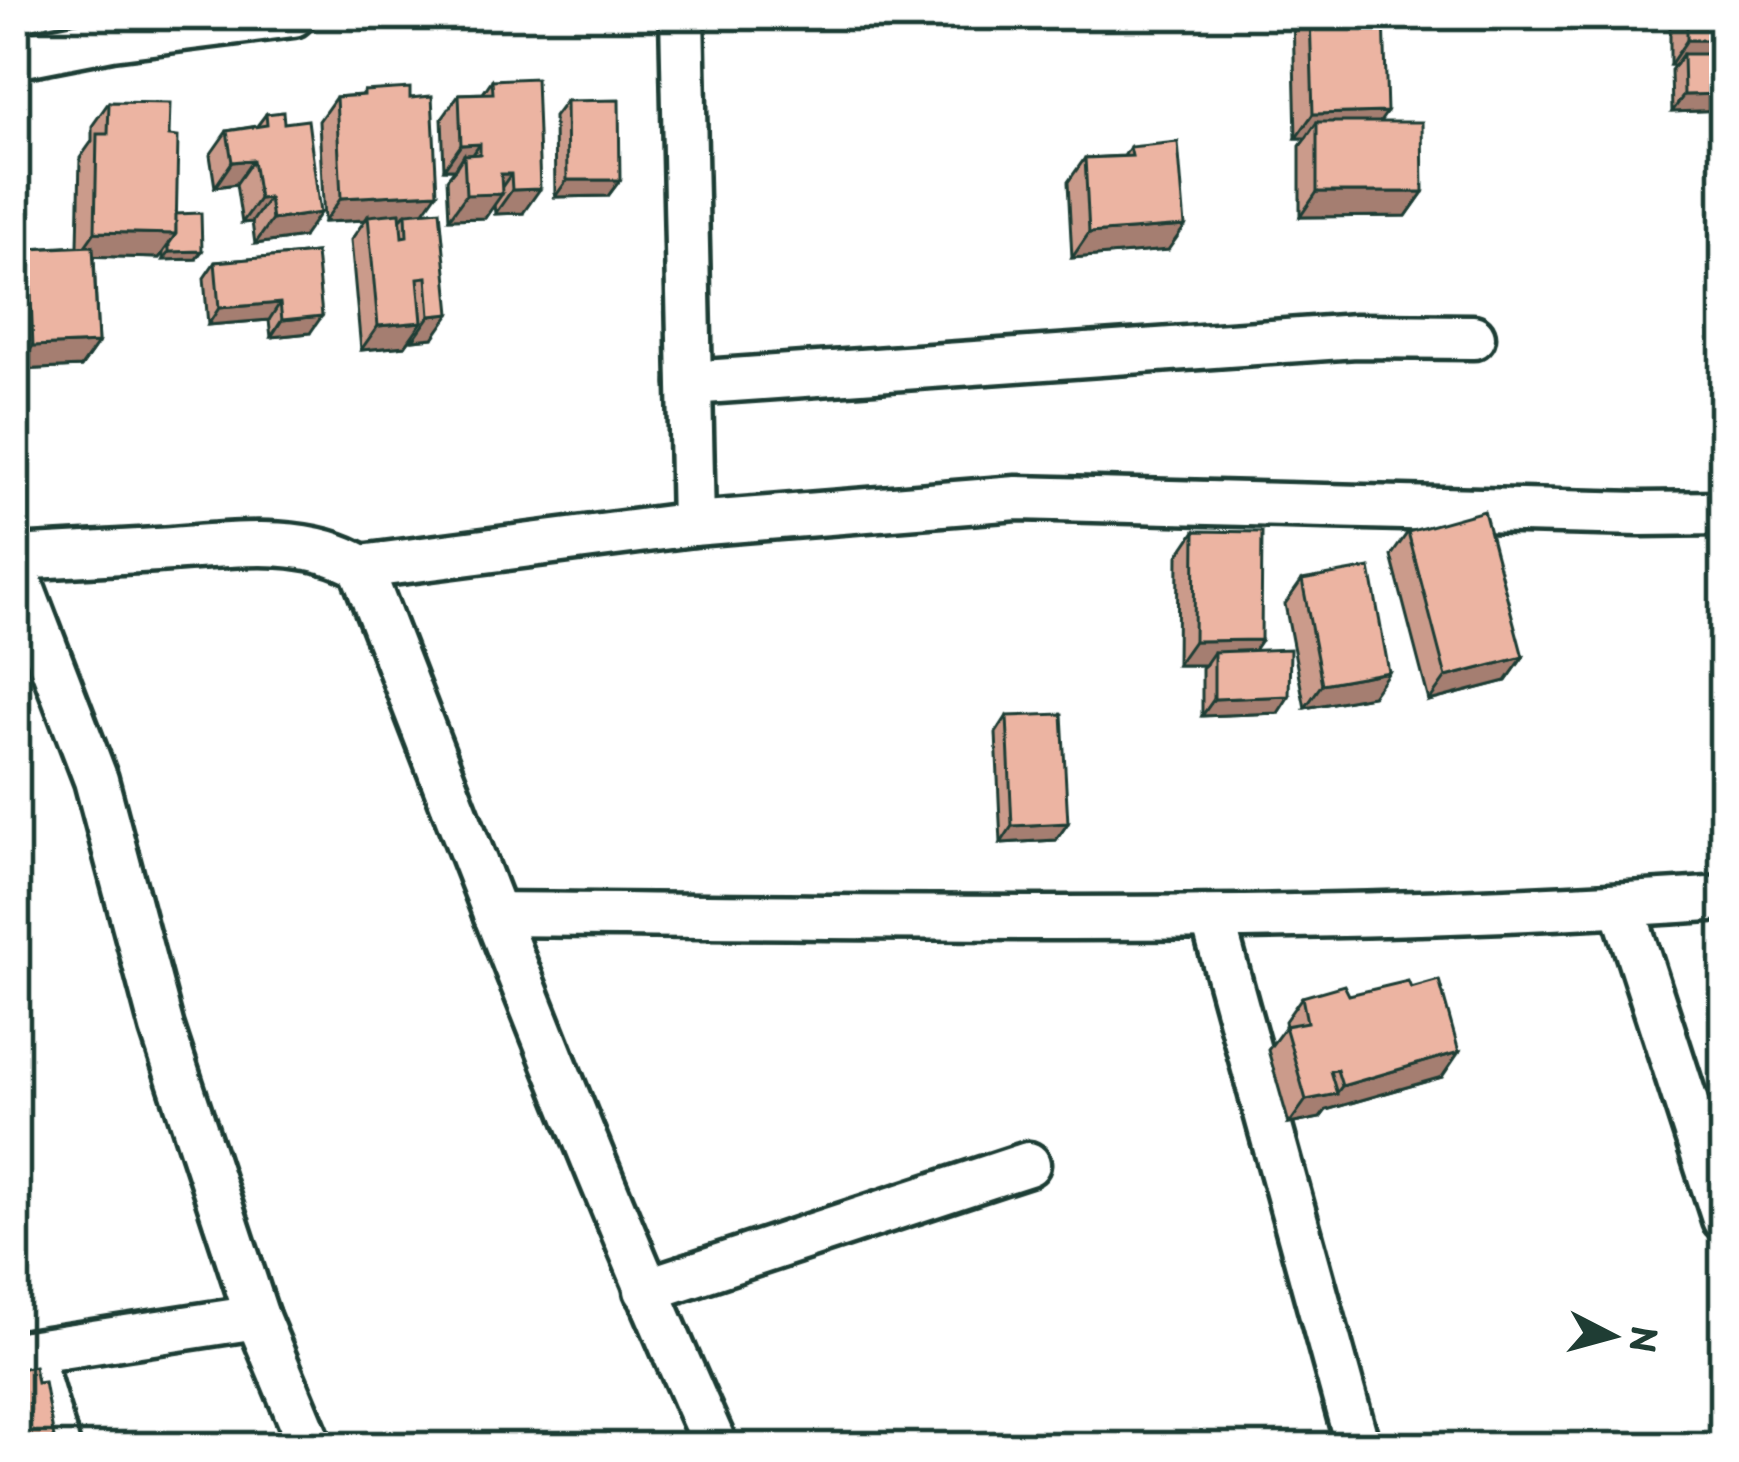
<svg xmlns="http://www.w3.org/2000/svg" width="1739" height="1462" font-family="'Playpen Sans',sans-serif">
<rect width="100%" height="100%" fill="#fff"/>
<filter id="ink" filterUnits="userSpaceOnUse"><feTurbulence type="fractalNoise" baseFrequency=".00833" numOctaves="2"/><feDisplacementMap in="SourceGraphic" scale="24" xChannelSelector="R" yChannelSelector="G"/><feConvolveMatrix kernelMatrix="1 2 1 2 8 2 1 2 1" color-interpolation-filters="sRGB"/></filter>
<g filter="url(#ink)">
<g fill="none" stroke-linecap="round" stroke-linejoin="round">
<!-- street casing -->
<g stroke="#1f3d34" stroke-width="51">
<g id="street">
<path d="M682,15l11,509"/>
<path d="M15,57l97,-19 181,-23"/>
<path d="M690,383l666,-47 117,1"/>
<path d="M15,558c47,-3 95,-5 142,-8 65,-4 147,-18 204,17 114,295 226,592 355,880"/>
<path d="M361,567l332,-43 324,-26 623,16 84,-1"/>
<path d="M15,569l81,211 66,248 95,289 54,130"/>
<path d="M1622,905l102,314"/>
<path d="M495,914c410,3 820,13 1229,-16"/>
<path d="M1213,920l145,527"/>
<path d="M646,1290l382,-126"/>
<path d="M30,1352l28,95"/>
<path d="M15,1354l242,-37"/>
</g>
</g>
<!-- street -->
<use href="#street" stroke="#fff" stroke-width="42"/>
</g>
<!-- wall -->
<g fill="#cb9b8b" stroke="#1f3d34" stroke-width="3">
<path d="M1293,15h91l-4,107 43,70 -17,24 -106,1v-71l6,-8h-10z"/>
<path d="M1670,15h54v95l-52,2 -1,-42 4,-5h-5z"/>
<path d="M492,80l31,133 -28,1 -1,-10 -9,14 -36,1 -2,-40 8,-10h-11l-2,-51 17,-24 24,-1z"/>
<path d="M364,91l46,7 14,114 9,126 -20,2v-5l-8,11 -44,4 -10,-110 14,-20 -41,2 -5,-101 17,-24 25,-2z"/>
<path d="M566,101l54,79 -12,16 -53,1 -1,-80z"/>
<path d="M109,102l60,34 7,78 20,45 -33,1v-8l-4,6 -65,-2 4,87 -17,24 -65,3 -1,-102 14,-19 49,-3 2,-88 12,-17v-15z"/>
<path d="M266,114l37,123 -48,7 -3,-22 -10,1 -6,-39 -21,3 -5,-32 17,-24 30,-5z"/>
<path d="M1130,147l38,103 -96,8 -4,-76 17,-24 39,-2z"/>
<path d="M316,253l-6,80 -39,4 -2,-17 -61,5 -4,-47 11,-16z"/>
<path d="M1195,531l59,119 24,63 -76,3v-48l3,-3h-28l1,-109z"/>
<path d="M1408,532l115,125 -17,24 -77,20 -38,-145z"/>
<path d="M1302,580l70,116 -67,12 -20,-104z"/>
<path d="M1007,716l61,107 -12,17 -55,3 -5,-110z"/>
<path d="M1349,995l93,82 -116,33 -6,8 -31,6 -21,-74 18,-24 -1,-5 17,-24z"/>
</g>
<!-- shaded-wall -->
<g fill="#a57e71" stroke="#1f3d34" stroke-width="3">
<path d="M1687,40h37v24l-41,-10 -8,11h-5z"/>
<path d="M1724,94v16l-52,2 12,-17z"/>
<path d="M1387,112l-17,24 -53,-14 -11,16h-10l17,-24z"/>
<path d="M480,144l-15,22 -1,-11 -9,14h-11l17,-24z"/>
<path d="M253,160l-17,24 -21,3 17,-25z"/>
<path d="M501,174h10l-14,20h5l-17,24 -36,1 17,-24z"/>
<path d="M567,180h53l-12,16 -53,1z"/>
<path d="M540,189l-17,24 -28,1 17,-24z"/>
<path d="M1317,192h106l-17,24 -106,1z"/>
<path d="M437,193l-17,24 -14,-4 -4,5 -34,2v-4l-3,4 -41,2 17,-24z"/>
<path d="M269,198l-17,24 -10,1 17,-24z"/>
<path d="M320,213l-17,24 -48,7 17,-24z"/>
<path d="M1185,226l-17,24 -96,8 17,-25z"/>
<path d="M95,232l81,2 -17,24 -81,-2z"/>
<path d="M202,251l-6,8 -33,1 6,-8z"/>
<path d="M280,303l-11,17 -61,5 11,-17z"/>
<path d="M450,314l-17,24 -20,2 17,-24z"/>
<path d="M322,316l-12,17 -39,4 11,-17z"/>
<path d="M422,322l-17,24 -44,4 17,-24z"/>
<path d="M98,343l-17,24 -65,3 17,-24z"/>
<path d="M1261,640l-17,25 -30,-13 -9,13h-28l17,-24z"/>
<path d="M1523,657l-17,24 -77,20 17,-24z"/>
<path d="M1389,672l-17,24 -67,12 17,-24z"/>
<path d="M1289,696l-11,17 -76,3 12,-17z"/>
<path d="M1068,823l-12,17 -55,3 11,-17z"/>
<path d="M1459,1052l-17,25 -116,33 -6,8 -31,6 17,-24 30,-6 6,-8z"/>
</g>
<!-- building -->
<g fill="#ecb4a2" stroke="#1f3d34" stroke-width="3">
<path d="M1310,15h74l3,97 -74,2z"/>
<rect x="1687" y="15" width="37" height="25"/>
<path d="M1683,54h41v40l-40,1z"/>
<path d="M536,78l4,111 -28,1 -1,-16h-10l1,20 -36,1 -2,-40 16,-1v-10l-19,1 -2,-51 34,-1 -1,-13z"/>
<path d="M410,88v10l22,-2 5,97 -96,5 -5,-101 28,-2v-4z"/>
<path d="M619,100l1,80h-53l-1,-79z"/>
<path d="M109,102l61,1 -1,33 9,1 -2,97 -81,-2 2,-98h11z"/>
<path d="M283,112l1,11 24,-3 12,93 -48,7 -3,-22 -10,1 -6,-39 -21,2 -5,-31 40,-6 -1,-11z"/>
<path d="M1317,122h105l1,70h-106z"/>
<path d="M1178,142l7,84 -96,7 -4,-75 47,-2 -2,-9z"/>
<path d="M440,210l10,104 -20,2 -3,-39 -9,1 4,44 -44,4 -10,-110 32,-3 2,24 5,-1 -1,-23z"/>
<path d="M201,213l1,38 -33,1v-8l7,-10v-20z"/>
<path d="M93,246l5,97 -65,3 -4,-97z"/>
<path d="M316,253l6,63 -40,4 -2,-17 -61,5 -4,-46z"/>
<path d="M1484,511l39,146 -77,20 -38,-145z"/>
<path d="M1195,531l67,1 -1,108 -67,1z"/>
<path d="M1370,568l19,104 -67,12 -20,-104z"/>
<path d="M1290,649l-1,47 -75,3v-47z"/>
<path d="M1062,714l6,109 -56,3 -5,-110z"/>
<path d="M1439,980l20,72 -117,34 -5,-16 -7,1 7,23 -31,6 -21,-74 22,-4 -5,-25 42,-12 5,10 59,-14 3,7z"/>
<path d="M34,1366l3,17 7,-1 10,56 -7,1 2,8h-34v-77z"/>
</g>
</g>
<!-- margin -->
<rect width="1739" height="1462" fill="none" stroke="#fff" stroke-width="60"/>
<rect x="30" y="30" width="1679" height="1402" fill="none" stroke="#1f3d34" stroke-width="4.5" filter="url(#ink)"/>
<!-- north arrow -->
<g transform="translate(1613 1336) rotate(96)" stroke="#ffffff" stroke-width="9" paint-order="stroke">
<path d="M0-9L21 45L0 30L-21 45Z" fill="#1f3d34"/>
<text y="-18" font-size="33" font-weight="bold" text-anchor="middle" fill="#1f3d34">N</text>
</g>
</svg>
